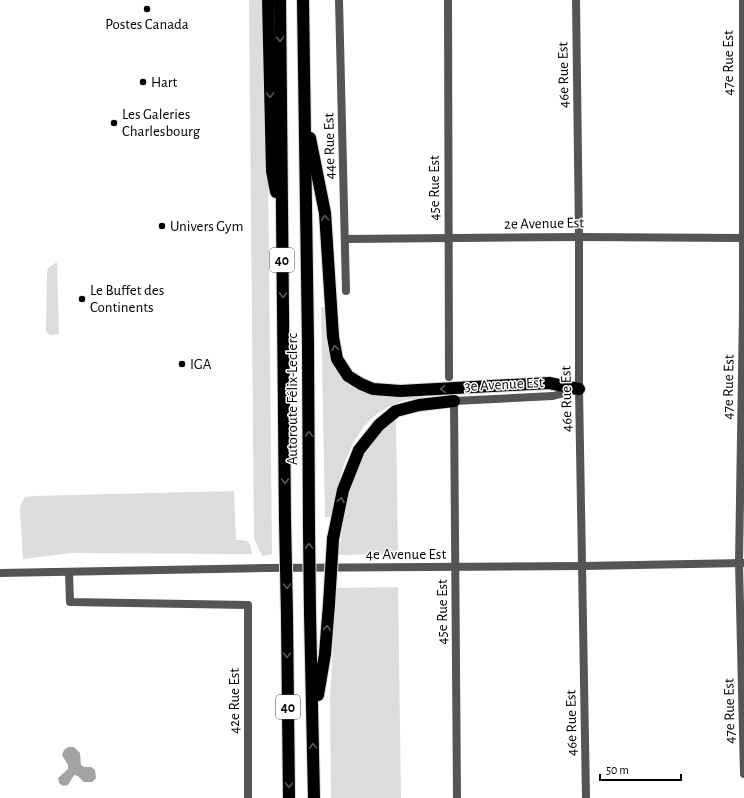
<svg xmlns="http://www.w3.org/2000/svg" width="744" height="798" font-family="'Alegreya Sans',sans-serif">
<rect width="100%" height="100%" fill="#fff"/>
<!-- green -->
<g fill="#dcdcdc">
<path d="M249,0h14l5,168 4,386 -10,2 -8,-18z"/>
<path d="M57,262l2,72 -9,1 -4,-3v-3l1,-56 1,-5z"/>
<path d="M321,307h4l2,34 3,12 49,42 43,1v3c-6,0 -13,0 -19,2 -52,15 -62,70 -72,116h-6z"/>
<path d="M396,420l2,134 -59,1c4,-39 13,-91 37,-122 5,-6 14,-9 20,-13z"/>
<path d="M234,491l2,49c13,0 14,1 16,14l-181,-1 -48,6 -3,-49 1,-6 4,-7 8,-1z"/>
<path d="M398,587l3,211h-70l-1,-99 6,-111z"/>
</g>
<!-- water -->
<path fill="#a3a3a3" d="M68,747h6l6,6 1,12 3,2h7l4,3 1,8 -4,4h-8l-6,-6 -4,-1 -6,10 -5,1 -4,-3 -1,-5 10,-9v-4l-6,-10 2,-5z"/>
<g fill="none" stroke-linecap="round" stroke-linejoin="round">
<!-- motorway casing -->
<g stroke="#dbdbdb" stroke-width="14">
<g id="motorway">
<path d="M268,0l4,171 4,21"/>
<path d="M280,0l5,520"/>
<path d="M303,0l5,344 1,185"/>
<path d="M310,138l15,75 8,124 4,22 11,17 13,8 12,5 27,2 149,-8 30,6"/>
<path d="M333,539l10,-49 16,-40 20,-25 17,-14 23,-6 35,-4"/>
<path d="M310,613l4,185"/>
<path d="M287,616l2,182"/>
<path d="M318,695l7,-41 4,-50"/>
</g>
</g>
<!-- minor -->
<g stroke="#555" stroke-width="8">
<path d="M339,0l7,291"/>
<path d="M448,0l1,377"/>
<path d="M743,0v311l-4,252 5,211"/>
<path d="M345,239l234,-2 164,1"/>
<path d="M454,401l3,397"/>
<path d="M583,566l161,-3"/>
<path d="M69,572l1,30 178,3v193"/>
</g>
<!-- tertiary -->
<g stroke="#555" stroke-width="8">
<path d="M576,0l3,237v152l7,409"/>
<path d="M454,401l99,-5 23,-6"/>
<path d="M0,573l263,-5 320,-2"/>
</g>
<!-- motorway -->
<use href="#motorway" stroke="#000" stroke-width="12"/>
<!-- motorway-bridge casing -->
<g stroke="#dbdbdb" stroke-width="14" stroke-linecap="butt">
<g id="motorway-bridge">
<path d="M285,520l2,96"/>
<path d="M309,529l1,84"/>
<path d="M329,604l4,-65"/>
</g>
</g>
<!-- motorway-bridge -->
<use href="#motorway-bridge" stroke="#000" stroke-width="12"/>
</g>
<!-- one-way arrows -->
<defs><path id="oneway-chevron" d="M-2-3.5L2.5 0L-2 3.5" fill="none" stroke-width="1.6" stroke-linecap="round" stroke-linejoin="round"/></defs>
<g stroke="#595959">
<use href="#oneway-chevron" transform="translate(280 39) rotate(89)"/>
<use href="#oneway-chevron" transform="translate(270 95) rotate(89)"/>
<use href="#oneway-chevron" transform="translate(325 218) rotate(-94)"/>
<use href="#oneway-chevron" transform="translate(283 295) rotate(89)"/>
<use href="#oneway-chevron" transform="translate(335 348) rotate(-100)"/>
<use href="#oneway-chevron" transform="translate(443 389) rotate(177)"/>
<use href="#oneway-chevron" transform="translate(309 434) rotate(-90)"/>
<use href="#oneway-chevron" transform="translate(285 481) rotate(89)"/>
<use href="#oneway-chevron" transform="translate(341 500) rotate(-79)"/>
<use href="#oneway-chevron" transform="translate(309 546) rotate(-91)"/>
<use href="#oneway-chevron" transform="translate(287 586) rotate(89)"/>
<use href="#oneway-chevron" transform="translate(327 628) rotate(-86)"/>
<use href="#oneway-chevron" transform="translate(287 655) rotate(90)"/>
<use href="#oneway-chevron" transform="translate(313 746) rotate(-91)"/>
<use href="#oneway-chevron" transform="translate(289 785) rotate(90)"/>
</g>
<!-- markers -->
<g fill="#000" stroke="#fff" stroke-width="1.5">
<circle cx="147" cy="9" r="4"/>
<circle cx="143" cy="82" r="4"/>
<circle cx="114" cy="123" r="4"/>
<circle cx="162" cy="226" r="4"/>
<circle cx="82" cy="299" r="4"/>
<circle cx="182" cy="364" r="4"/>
</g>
<g text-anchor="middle" stroke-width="3" stroke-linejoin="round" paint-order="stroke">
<!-- shield labels -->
<g fill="#fff" stroke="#4c4c4c" stroke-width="1">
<rect x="270" y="248" width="24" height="24" rx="3"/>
<rect x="276" y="695" width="24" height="24" rx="3"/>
</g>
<g font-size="14" font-weight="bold" fill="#000">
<text x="282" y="265">40</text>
<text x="288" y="712">40</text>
</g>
<!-- poi labels -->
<g font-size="15" fill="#000" stroke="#fff" text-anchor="start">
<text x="147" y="29" text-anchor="middle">Postes Canada</text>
<text x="151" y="87">Hart</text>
<text x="122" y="119">Les Galeries<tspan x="122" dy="17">Charlesbourg</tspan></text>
<text x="170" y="231">Univers Gym</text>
<text x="90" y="295">Le Buffet des<tspan x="90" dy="17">Continents</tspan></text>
<text x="190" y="369">IGA</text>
</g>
<!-- street labels -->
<g font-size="15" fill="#000" stroke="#fff">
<text transform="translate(728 63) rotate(-90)" y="5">47e Rue Est</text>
<text transform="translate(563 75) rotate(-91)" y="5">46e Rue Est</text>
<text transform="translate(329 146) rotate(-91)" y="5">44e Rue Est</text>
<text transform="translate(434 188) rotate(-90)" y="5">45e Rue Est</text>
<text transform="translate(544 223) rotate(-1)" y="5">2e Avenue Est</text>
<text transform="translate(504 384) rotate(-3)" y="5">3e Avenue Est</text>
<text transform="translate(728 387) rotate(-89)" y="5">47e Rue Est</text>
<text transform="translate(292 399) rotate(-90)" y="5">Autoroute Félix-Leclerc</text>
<text transform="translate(566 399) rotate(-91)" y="5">46e Rue Est</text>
<text x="406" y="559">4e Avenue Est</text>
<text transform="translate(442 612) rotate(-90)" y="5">45e Rue Est</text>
<text transform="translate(234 701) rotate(-90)" y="5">42e Rue Est</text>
<text transform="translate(729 711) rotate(-91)" y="5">47e Rue Est</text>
<text transform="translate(571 723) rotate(-91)" y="5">46e Rue Est</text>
</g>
</g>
<!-- scale -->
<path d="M600 774v6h81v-6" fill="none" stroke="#000000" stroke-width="2"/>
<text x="606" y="774" font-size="12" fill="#000000" stroke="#ffffff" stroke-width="3" paint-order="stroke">50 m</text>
</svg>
